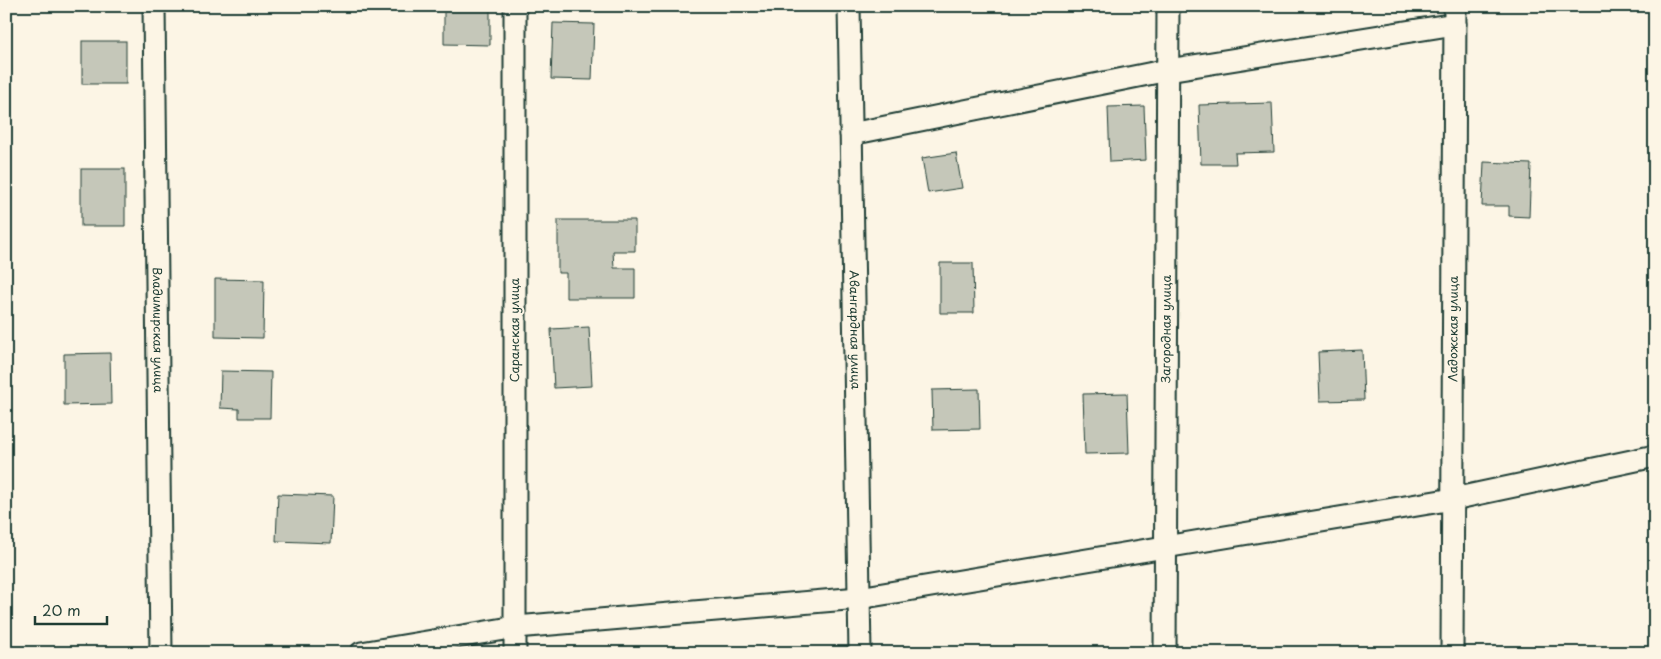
<svg xmlns="http://www.w3.org/2000/svg" width="1661" height="659" font-family="'Playpen Sans',sans-serif">
<rect width="100%" height="100%" fill="#fcf5e5"/>
<filter id="ink" filterUnits="userSpaceOnUse"><feTurbulence type="fractalNoise" baseFrequency=".02" numOctaves="2"/><feDisplacementMap in="SourceGraphic" scale="10" xChannelSelector="R" yChannelSelector="G"/><feConvolveMatrix kernelMatrix="1 2 1 2 8 2 1 2 1" color-interpolation-filters="sRGB"/></filter>
<g filter="url(#ink)">
<!-- building -->
<g fill="#c5c7b9" stroke="#1f3d34">
<path d="M444,6h46v39l-46,-1z"/>
<path d="M553,6h58v2l-58,1z"/>
<path d="M553,23l41,1 -2,56 -41,-1z"/>
<rect x="82" y="41" width="44" height="43"/>
<path d="M1272,103l2,49 -39,1 1,11h-35l-2,-59z"/>
<path d="M1144,106l2,54 -36,2 -2,-55z"/>
<path d="M956,153l6,35 -34,5 -6,-35z"/>
<path d="M1484,162l47,2 -2,53 -20,-1v-10h-27z"/>
<rect x="81" y="169" width="44" height="57"/>
<path d="M558,220h77v31h-22l1,17h21v30h-69v-25h-8z"/>
<path d="M940,263h33l1,50h-34z"/>
<path d="M215,279l49,1 -1,58 -48,-1z"/>
<path d="M589,327l3,59 -38,2 -3,-59z"/>
<path d="M1362,350l2,50 -44,1 -2,-49z"/>
<path d="M110,353l1,51 -47,1v-51z"/>
<path d="M221,371l50,1 -1,46h-31v-9l-19,-1z"/>
<path d="M979,389l1,40 -47,1 -1,-40z"/>
<path d="M1127,393l2,60 -44,1 -2,-60z"/>
<path d="M278,494l55,2 -2,47 -55,-2z"/>
</g>
<g fill="none" stroke-linecap="round" stroke-linejoin="round">
<!-- street casing -->
<g stroke="#1f3d34" stroke-width="25">
<g id="street">
<path id="s1" d="M154,6l7,647"/>
<path d="M515,6v647"/>
<path id="s2" d="M849,6l11,647"/>
<path d="M851,134l317,-64 287,-46"/>
<path d="M361,653l155,-26 343,-29 594,-99 202,-43"/>
<path id="s3" d="M1165,653l3,-647"/>
<path id="s4" d="M1452,653l3,-647"/>
</g>
</g>
<!-- street -->
<use href="#street" stroke="#fcf5e5" stroke-width="21"/>
</g>
</g>
<g text-anchor="middle" stroke-width="4" stroke-linejoin="round" paint-order="stroke">
<!-- street labels -->
<g font-size="12" fill="#1f3d34" stroke="#fcf5e5">
<text dy="4" stroke="none"><textPath href="#s4" startOffset="324">Ладожская улица</textPath></text>
<text dy="4" stroke="none"><textPath href="#s1" startOffset="324">Владимирская улица</textPath></text>
<text transform="translate(515 330) rotate(-90)" y="4">Саранская улица</text>
<text dy="4" stroke="none"><textPath href="#s2" startOffset="324">Авангардная улица</textPath></text>
<text dy="4" stroke="none"><textPath href="#s3" startOffset="324">Загородная улица</textPath></text>
</g>
</g>
<!-- margin -->
<rect width="1661" height="659" fill="none" stroke="#fcf5e5" stroke-width="25"/>
<rect x="12" y="12" width="1636" height="634" fill="none" stroke="#1f3d34" stroke-width="2" filter="url(#ink)"/>
<!-- scale -->
<path d="M35 616v8h72v-8" fill="none" stroke="#1f3d34" stroke-width="2.5"/>
<text x="42" y="616" font-size="15" fill="#1f3d34" stroke="#fcf5e5" stroke-width="4" paint-order="stroke">20 m</text>
</svg>
